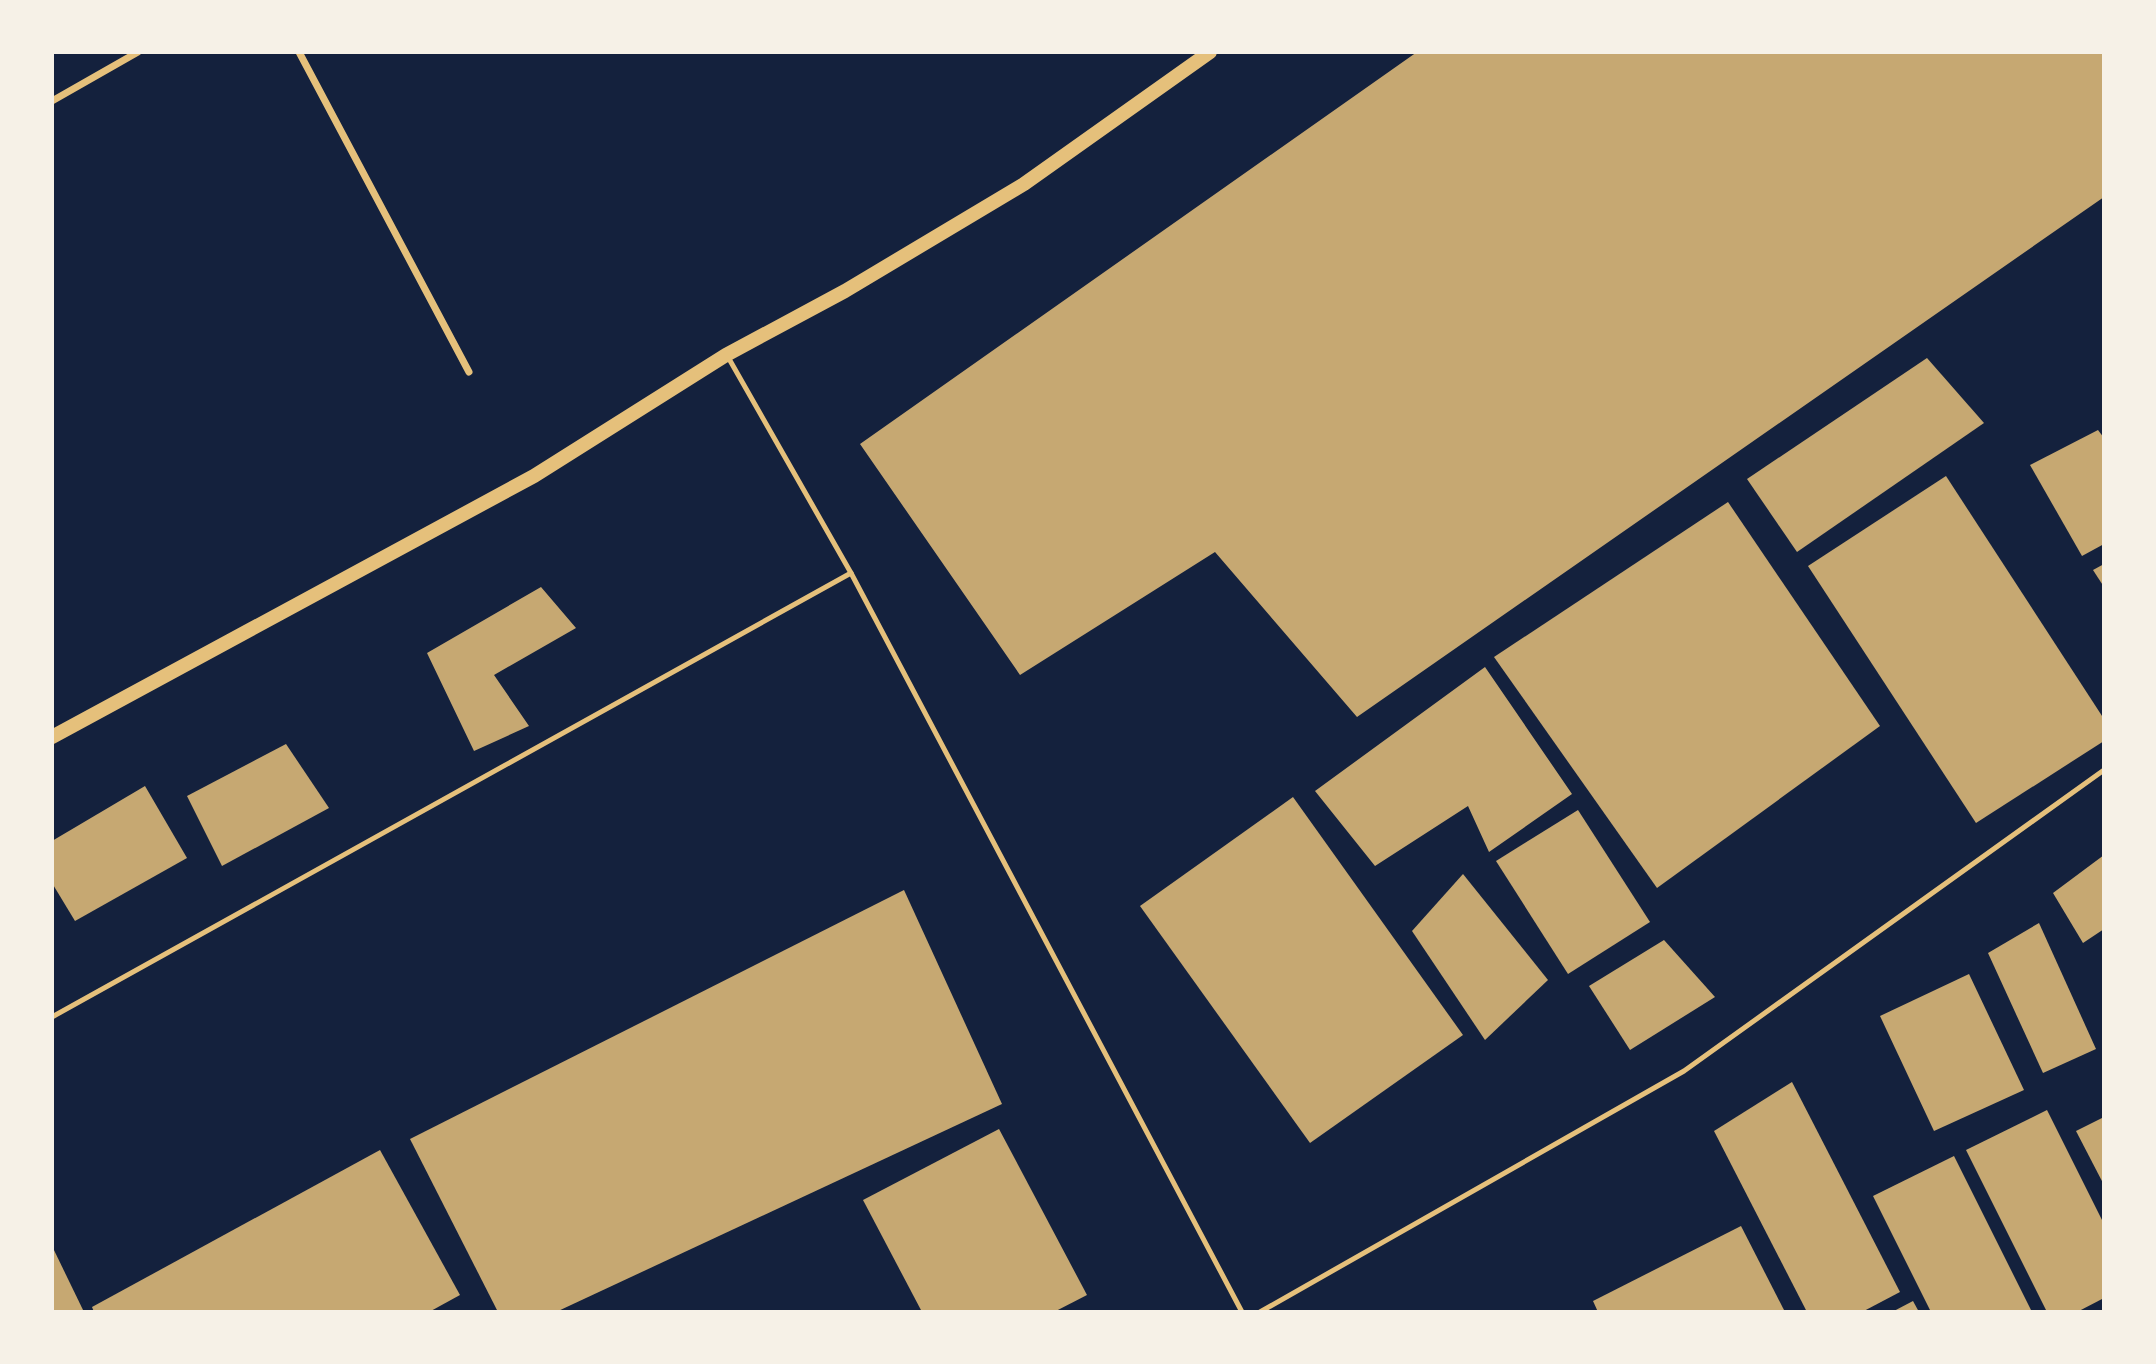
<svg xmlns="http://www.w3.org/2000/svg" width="2156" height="1364" font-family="'Public Sans',sans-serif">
<rect width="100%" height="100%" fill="#14213d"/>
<!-- building -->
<g fill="#c6a872">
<path d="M1417,52h687v145l-747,520 -142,-165 -195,123 -160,-231z"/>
<path d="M1927,358l57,65 -187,129 -50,-73z"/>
<path d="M2098,430l6,8v106l-22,12 -52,-91z"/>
<path d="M1946,476l158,243v22l-128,82 -168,-257z"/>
<path d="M1728,502l152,224 -223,162 -163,-231z"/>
<path d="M2104,564v23l-11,-17z"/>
<path d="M541,587l35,41 -82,47 35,51 -55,25 -47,-98z"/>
<path d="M1485,667l87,127 -83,58 -21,-46 -93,60 -60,-75z"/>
<path d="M286,744l43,64 -107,58 -35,-70z"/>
<path d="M145,786l42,72 -112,63 -23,-38v-42z"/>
<path d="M1293,797l170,238 -153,108 -170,-237z"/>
<path d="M1578,810l72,112 -82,52 -72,-113z"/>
<path d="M2104,855v74l-21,14 -30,-50z"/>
<path d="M1463,874l85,106 -63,60 -73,-109z"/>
<path d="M904,890l98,214 -446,208h-58l-88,-173z"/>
<path d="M2039,923l57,126 -53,24 -55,-120z"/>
<path d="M1664,940l51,57 -85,53 -41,-64z"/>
<path d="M1969,974l55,116 -90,41 -54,-115z"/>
<path d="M1792,1082l108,210 -38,20h-55l-93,-181z"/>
<path d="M2047,1110l57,114v74l-27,14h-30l-81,-162z"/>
<path d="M2104,1117v68l-28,-54z"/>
<path d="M999,1129l88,166 -33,17h-132l-59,-112z"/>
<path d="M380,1150l80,145 -31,17h-335l-2,-5z"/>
<path d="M1954,1156l78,156h-101l-58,-116z"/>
<path d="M1741,1226l44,86h-187l-5,-11z"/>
<path d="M52,1246l32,66h-32z"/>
<path d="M1913,1301l6,11h-27z"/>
</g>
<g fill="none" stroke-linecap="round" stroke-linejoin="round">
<!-- service -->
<g stroke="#e5c07b" stroke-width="5">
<path d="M728,357l123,216 391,739"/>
<path d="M52,1017l799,-444"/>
<path d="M1260,1312l424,-241 420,-301"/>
</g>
<!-- minor -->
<g stroke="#e5c07b" stroke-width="7">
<path d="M299,52l170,320"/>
<path d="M52,101l86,-49"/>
</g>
<!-- secondary -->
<path stroke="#e5c07b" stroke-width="14" d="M52,737l482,-261 192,-121 119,-64 179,-107 186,-132"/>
</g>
<!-- border -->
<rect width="2156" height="1364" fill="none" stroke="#f6f1e7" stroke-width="108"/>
</svg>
